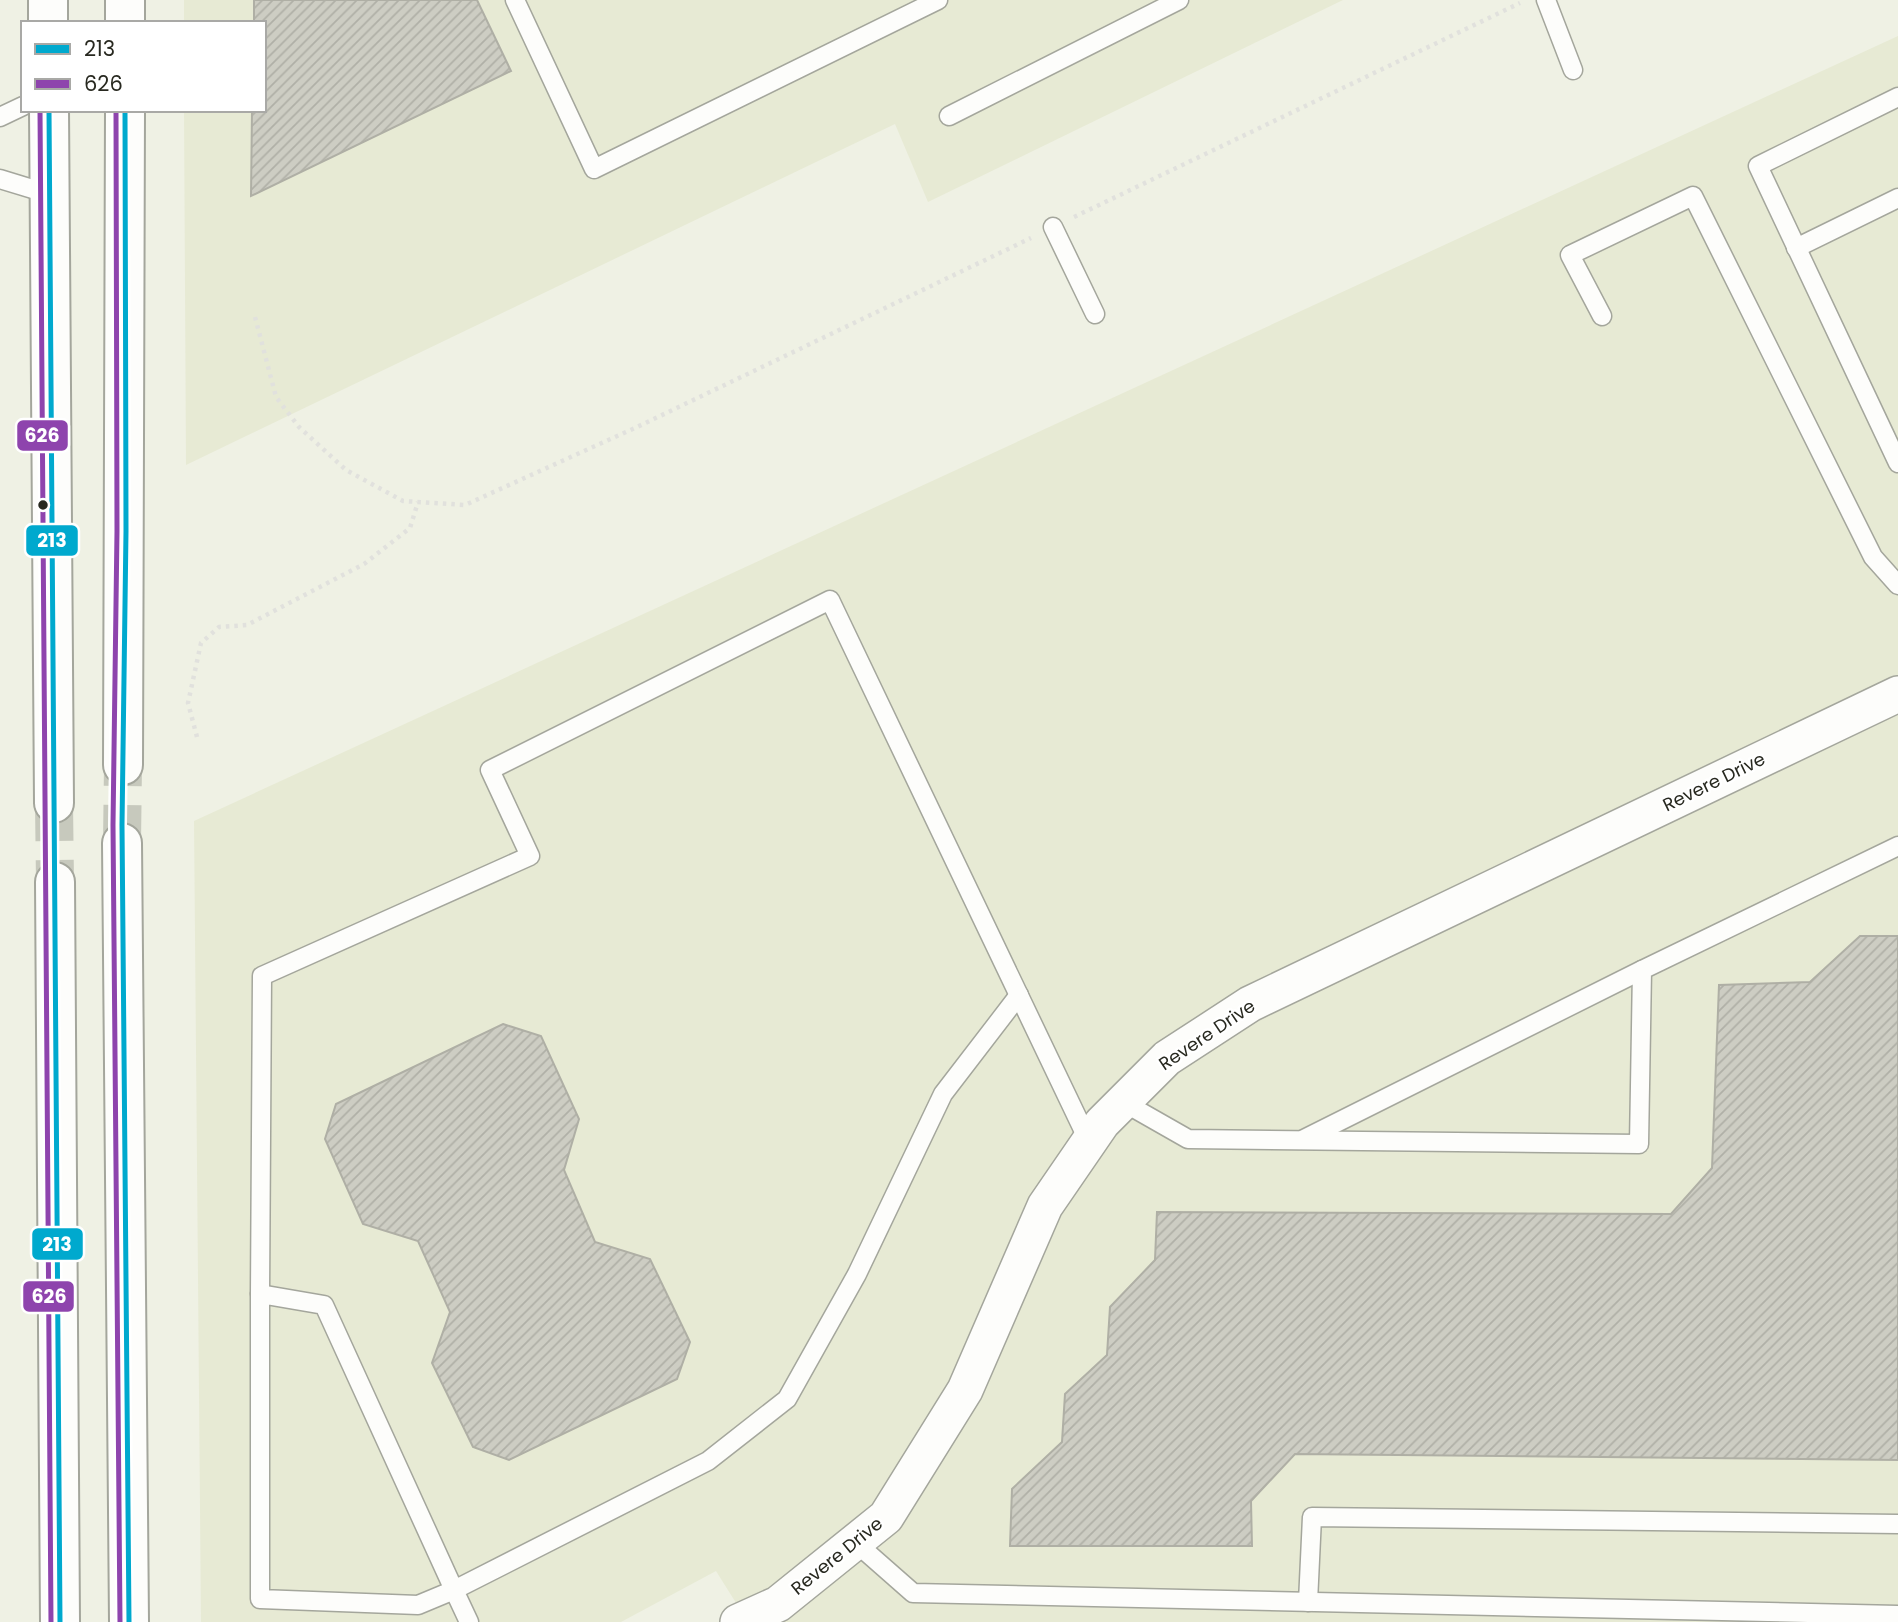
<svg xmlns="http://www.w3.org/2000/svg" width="1898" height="1622" font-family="Poppins,sans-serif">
<defs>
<pattern id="building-hatch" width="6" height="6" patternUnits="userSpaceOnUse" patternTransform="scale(1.75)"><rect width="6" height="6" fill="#cdcdc3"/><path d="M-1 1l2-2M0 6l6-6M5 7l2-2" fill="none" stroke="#b0b0a7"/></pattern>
</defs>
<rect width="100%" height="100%" fill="#eff1e4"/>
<!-- built -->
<g fill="#e7ead4">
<path d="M184,0h1159l-415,202 -33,-78 -709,341 -2,-355h80v-87h-80z"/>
<path d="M1898,36v1586h-1150l-32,-51 -95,51h-420l-7,-801z"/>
</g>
<!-- building -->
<g fill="url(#building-hatch)" stroke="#afafa5" stroke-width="2">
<path d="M254,0h223l34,71 -260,125 1,-86h12v-87h-10z"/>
<path d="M1860,936h38v524l-603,-6 -44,47 1,45h-242l2,-57 50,-47 3,-48 42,-39 3,-48 45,-47 2,-48 514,2 41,-46 7,-183 91,-3z"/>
<path d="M503,1024l38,12 38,83 -15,51 31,72 55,17 40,83 -13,37 -168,81 -36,-13 -41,-84 18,-51 -32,-71 -55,-17 -38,-85 11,-35z"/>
</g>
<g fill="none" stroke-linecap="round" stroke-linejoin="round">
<!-- primary-tunnel -->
<g stroke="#c7c9bd" stroke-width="38" stroke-dasharray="38 19" stroke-linecap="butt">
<path d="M54,803l1,79"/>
<path d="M122,843l1,-78"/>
</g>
<!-- lane casing -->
<g stroke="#a4a69c" stroke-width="21">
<g id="lane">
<path d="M515,0l79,169 344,-169"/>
<path d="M1546,0l27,70"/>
<path d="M1898,97l-140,69 140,297"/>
<path d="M949,116l230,-116"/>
<path d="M0,117l23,-11"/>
<path d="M0,179l49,15"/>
<path d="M1053,227l42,87"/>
<path d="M1796,248l102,-50"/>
<path d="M1602,316l-32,-61 123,-59 180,361 25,28"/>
<path d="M1123,1102l65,37 451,5 3,-174 256,-124"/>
<path d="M1304,1139l338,-169"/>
<path d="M260,1294l2,-318 268,-120 -40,-86 340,-170 259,542"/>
<path d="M855,1542l58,51 985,22"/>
<path d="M1308,1602l4,-85 586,7"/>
<path d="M469,1622l-15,-32 -130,-285 -64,-11v305l158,6 36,-15 254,-129 79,-62 70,-125 86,-180 76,-99"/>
</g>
</g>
<!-- street casing -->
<g stroke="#a4a69c" stroke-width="38">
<path id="street" d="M738,1622l40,-18 108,-87 79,-127 80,-184 57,-83 65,-65 83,-54 648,-310"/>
</g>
<!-- primary casing -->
<g stroke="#a4a69c" stroke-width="42">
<g id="primary">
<path d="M48,0v23"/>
<path d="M125,0v23"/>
<path d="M49,110l5,693"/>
<path d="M123,765l2,-655"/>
<path d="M122,843l7,779"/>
<path d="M55,882l5,740"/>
</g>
</g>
<!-- path -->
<g stroke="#e1e1dd" stroke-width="4.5" stroke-dasharray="3.5 5" stroke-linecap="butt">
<path d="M1074,217l446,-214"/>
<path d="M255,317l21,80 23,30 47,43 57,31 62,4 172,-78 394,-189"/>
<path d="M197,737l-9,-34 13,-60 18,-16 28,-2 117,-61 46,-36 8,-26"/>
</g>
<!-- lane -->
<use href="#lane" stroke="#fdfdfb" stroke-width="18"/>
<!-- street -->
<use href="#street" stroke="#fdfdfb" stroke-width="35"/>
<!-- primary -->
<use href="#primary" stroke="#fdfdfb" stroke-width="38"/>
<!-- bus-1 casing -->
<g stroke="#fff" stroke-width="10">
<g id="bus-1">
<path d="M49,110l11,1512"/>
<path d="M125,110l1,421 -4,294 7,797"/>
</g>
</g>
<!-- bus-2 casing -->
<g stroke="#fff" stroke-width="10">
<g id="bus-2">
<path d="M40,110l11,1512"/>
<path d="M116,110l1,421 -4,294 7,797"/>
</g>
</g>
<!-- bus-1 -->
<use href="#bus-1" stroke="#00a9ce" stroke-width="5"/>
<!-- bus-2 -->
<use href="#bus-2" stroke="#8e44ad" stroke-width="5"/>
</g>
<!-- markers -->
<circle fill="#282920" stroke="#fff" stroke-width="2.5" cx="43" cy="505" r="6"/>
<g text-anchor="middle" stroke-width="5" stroke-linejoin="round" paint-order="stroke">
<!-- street labels -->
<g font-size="18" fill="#282920" stroke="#fff">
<text transform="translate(1714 782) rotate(-26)" y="6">Revere Drive</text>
<text transform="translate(1207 1035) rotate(-34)" y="6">Revere Drive</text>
<text transform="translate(837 1556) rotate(-39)" y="6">Revere Drive</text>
</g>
</g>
<g stroke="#fff" stroke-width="2.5">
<rect x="16" y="419" width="53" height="33" rx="7" fill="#8e44ad"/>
<rect x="25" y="524" width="54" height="33" rx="7" fill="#00a9ce"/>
<rect x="31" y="1227" width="53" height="34" rx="7" fill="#00a9ce"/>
<rect x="22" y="1280" width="53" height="33" rx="7" fill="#8e44ad"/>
</g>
<g font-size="19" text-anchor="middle" font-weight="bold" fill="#fff">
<text x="42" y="442">626</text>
<text x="52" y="547">213</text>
<text x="57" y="1251">213</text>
<text x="49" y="1303">626</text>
</g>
<!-- legend -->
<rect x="21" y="21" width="245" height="91" fill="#ffffff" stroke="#a9a9a6" stroke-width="2"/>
<rect x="35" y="44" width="35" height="10" fill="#00a9ce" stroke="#a9a9a6" stroke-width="2"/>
<text x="84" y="56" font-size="21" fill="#282920">213</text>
<rect x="35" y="79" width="35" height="10" fill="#8e44ad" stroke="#a9a9a6" stroke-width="2"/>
<text x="84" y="91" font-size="21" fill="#282920">626</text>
</svg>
